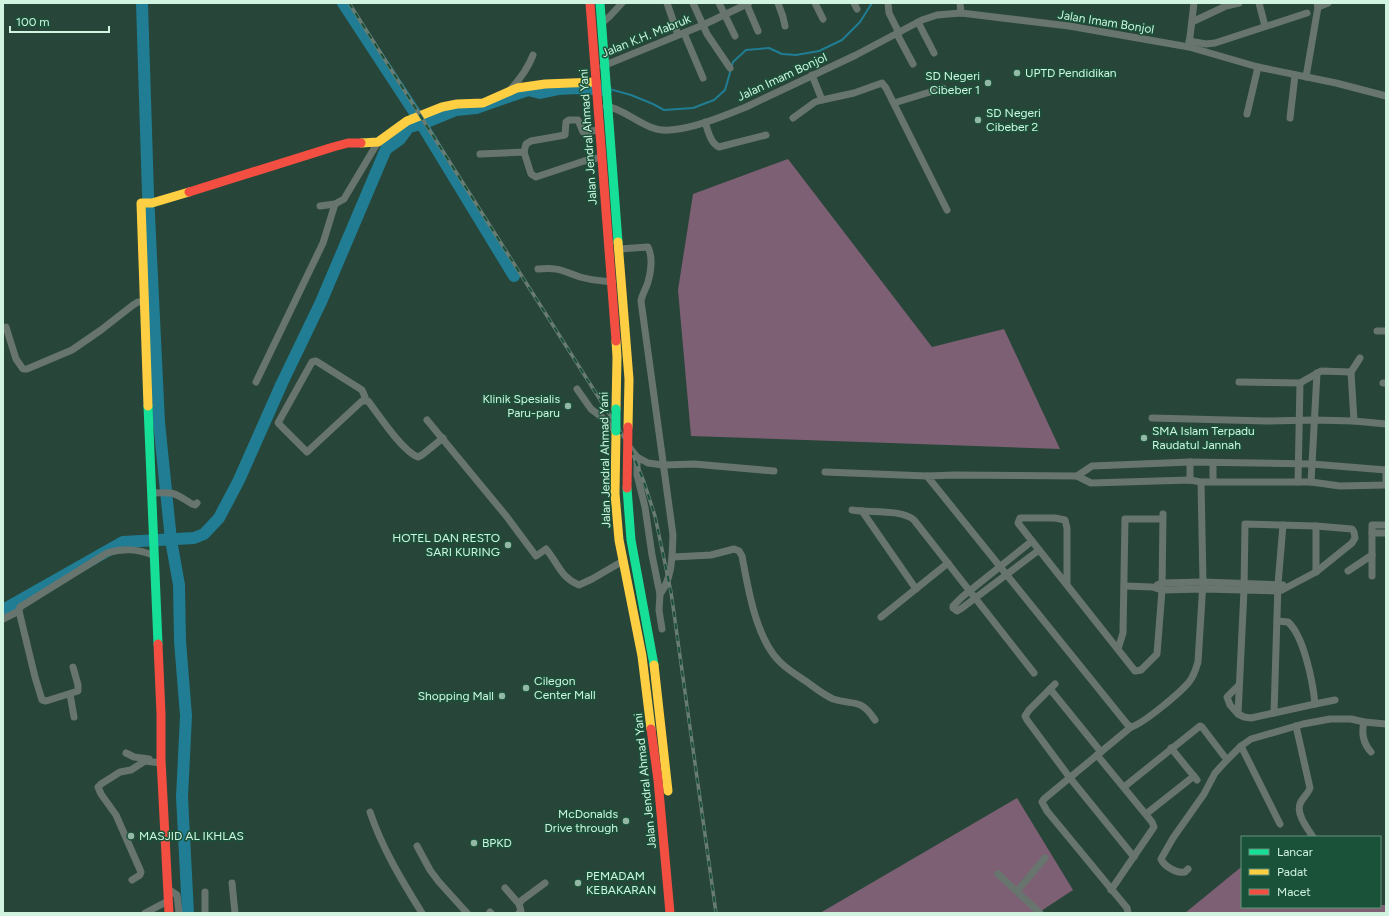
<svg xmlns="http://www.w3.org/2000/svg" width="1389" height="916" font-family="Figtree,sans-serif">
<rect width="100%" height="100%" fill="#274538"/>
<!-- green -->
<g fill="#7d6074">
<path d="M788,159l144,188 72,-18 56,120 -369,-13 -13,-146 15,-96z"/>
<path d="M1017,798l56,92 -35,23h-218z"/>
<path d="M1240,868l2,1v38h138v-2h6v8h-201z"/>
</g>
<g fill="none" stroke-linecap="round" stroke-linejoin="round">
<!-- stream -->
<path stroke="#207d93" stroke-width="2" d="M613,90l18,5 22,9 11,6 29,-2 21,-8 11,-10 8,-28 13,-12 23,-2 13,6 14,1 23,-4 23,-11 18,-18 12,-19"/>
<!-- river -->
<g stroke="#207d93" stroke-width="12">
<path d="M142,3l6,191 11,228 12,118 8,45 1,56 6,75 -4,81 6,116"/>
<path d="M343,3l74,113"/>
<path d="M419,120l95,156"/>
<path d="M3,610l120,-68 71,-4 10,-4 15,-16 20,-38 43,-97 39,-81 65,-153 14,-10 9,-12 13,-3 34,-14 20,-2 52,-18 12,3 19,-4 18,-1 29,2"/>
</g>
<!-- street -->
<g stroke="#68756e" stroke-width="7">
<path d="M667,3l11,32"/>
<path d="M693,3l14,31 23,34"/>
<path d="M719,3l16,33"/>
<path d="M746,3l12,28"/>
<path d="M778,3l5,14 2,9"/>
<path d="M815,3l8,16"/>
<path d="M854,3l3,6"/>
<path d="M888,3l1,10 10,20"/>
<path d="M960,3l1,10"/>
<path d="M1259,3l6,23"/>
<path d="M1318,7l10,-4"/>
<path d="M918,22l16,31"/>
<path d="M1192,22l34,-16 13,-3"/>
<path d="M601,24l9,-8 12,-13"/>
<path d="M684,33l19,45"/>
<path d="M897,34l16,30"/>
<path d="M1189,41l17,3 9,-1 92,-30"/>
<path d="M1189,45l5,-42"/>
<path d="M603,66l100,-41 46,-22"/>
<path d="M812,75l10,25"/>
<path d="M1306,77l12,-70 -1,-4"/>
<path d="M510,90c10,-11 18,-21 23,-35"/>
<path d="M894,103l49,-15"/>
<path d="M606,106c17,3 30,16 47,22 22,9 71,-12 93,-21l110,-52 66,-35 15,-5 24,-2 108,13 120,21 69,20 78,16 50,13"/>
<path d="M1247,114l11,-47"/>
<path d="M793,118l22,-16 7,-2 32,-7 28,-10 4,5 61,122"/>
<path d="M1290,118l5,-43"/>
<path d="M705,122c3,8 5,21 14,25l47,-12"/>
<path d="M524,152l2,-8 5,-3 34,-6 1,-13 3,-2h9l5,12 16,-2"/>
<path d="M480,154l44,-2 7,22 5,3 48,-16 18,-4"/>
<path d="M320,206l15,-2 9,-5 34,-57"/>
<path d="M619,249l29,-2c5,10 3,25 0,35 -2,7 -6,12 -7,19l32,234c-1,20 0,42 -13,59"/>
<path d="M538,269c21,-2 24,2 42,8 10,3 22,4 32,5"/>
<path d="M6,327l10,32 7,10h4l45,-19 29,-20 32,-25 5,-3h6"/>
<path d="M1377,331h9"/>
<path d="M1351,372l3,49"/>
<path d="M256,382l67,-139 12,-39"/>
<path d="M1239,382l61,1 21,-12 30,1 9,-14"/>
<path d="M1383,383h3"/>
<path d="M577,389l14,20 13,10 11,11"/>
<path d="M365,400v-3l-3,-7 -46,-29 -4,1 -34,61 29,29 55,-51h6c11,14 34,50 50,56l4,-2 21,-17"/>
<path d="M1152,418l114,3 48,-1 40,1 32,3"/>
<path d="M427,420l80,97 29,39 10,-7c12,14 14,28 33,36l13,-6 31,-18"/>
<path d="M629,447l8,10 11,6 15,2 31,-1 80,7"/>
<path d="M637,457v18l8,32 7,48 8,39 -1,16 3,19"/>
<path d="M1190,462v18"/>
<path d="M1213,463v18"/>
<path d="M1386,470v11"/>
<path d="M825,472l102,4"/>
<path d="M1077,476l15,-10 98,-4 122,2 74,6"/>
<path d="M1201,482l2,100 -5,80c-2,7 -4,14 -9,20 -8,10 -46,42 -58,45l-4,-3 -200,-248 27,-1 123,1 14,7 99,-3 11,2h110l29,4 46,-1"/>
<path d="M1298,482l2,-99"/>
<path d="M1311,482l6,-109"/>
<path d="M152,493c22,-1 21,-1 40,11l3,1 2,-2"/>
<path d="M852,510c17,3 50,-1 62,10l120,153"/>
<path d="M862,511l54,78"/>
<path d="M1372,533h14"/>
<path d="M1032,541l-70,56 -9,9v2l4,3 5,-3 77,-58"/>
<path d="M673,557l38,-2 23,-6 5,2 3,5c6,32 14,83 38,106 8,8 18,14 27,20 8,6 17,13 26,17 21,7 27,-2 42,21"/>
<path d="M1348,571l24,-16"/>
<path d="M1316,572v-46"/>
<path d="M1372,576v-51h14"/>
<path d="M1067,583v-55l-2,-8 -10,-2h-35l-2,5 14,18 103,130 6,-1 16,-16 5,-64 1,-76"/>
<path d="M1157,585l5,-2 41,-1 80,3"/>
<path d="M1125,586l27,1 10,3 41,-1 75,2 4,-1 34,-18 36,-29 3,-5 -1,-6 -2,-3 -36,-3 -71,-2 -1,66 -6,124 6,3 7,1 64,-14c-2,-21 -11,-68 -27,-82l-11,-1"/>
<path d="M881,617l67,-54"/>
<path d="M3,619l16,-8"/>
<path d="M1118,649l5,-16 2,-114h37"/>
<path d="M73,667l5,18v6l-32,10 -4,-1 -7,-23 -16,-66 1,-4 87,-54c17,-5 30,-4 46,2"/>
<path d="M1055,684l-26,26 -4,6 2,4 43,58 64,79"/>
<path d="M1050,689l51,63"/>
<path d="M70,694l4,23"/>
<path d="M1315,704l20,-4"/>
<path d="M1274,713l4,-129 5,-59"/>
<path d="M1238,714l-8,-9 -3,-8 12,-12"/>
<path d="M1364,722c-3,12 -1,21 7,30"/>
<path d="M1296,726l14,62c-2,6 -8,10 -10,16 -4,10 8,25 13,33"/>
<path d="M1241,746l39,78"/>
<path d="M1171,748l26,32"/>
<path d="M126,753l8,4 15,2"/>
<path d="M1097,755l55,67 2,5 -43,63"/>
<path d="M1124,787l76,-61 2,1 22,29"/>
<path d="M370,812c12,36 32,69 52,101"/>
<path d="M1146,814l48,-38"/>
<path d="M417,846l13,24 9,12 28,31"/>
<path d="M1188,869l-3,3c-8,2 -21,-6 -24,-13l12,-21 31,-44 11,-21 12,-13 14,-14 10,-7 52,-15 27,-5h21l13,3 22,2"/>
<path d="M998,874l42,39"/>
<path d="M132,880l8,-5 1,-3 -25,-57 -15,-21 -3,-7 3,-3 19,-12 11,-2 14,-9 16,2"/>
<path d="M232,883l3,30"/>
<path d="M505,888l14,16"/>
<path d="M168,889l9,6 2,18"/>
<path d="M1017,891l28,-33"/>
<path d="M205,892v21"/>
<path d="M490,912l1,1"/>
<path d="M145,913l23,-12"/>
<path d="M519,913l2,-2 -2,-7 3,-4 23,-17"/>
<path d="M1128,913l-1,-5 -80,-97 -5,-9 2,-3 87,-72"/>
</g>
<!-- fast -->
<g stroke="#16e098" stroke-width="9">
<path d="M600,3l18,239"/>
<path d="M148,406l10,238"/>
<path d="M627,488l4,52 23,125"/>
</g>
<!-- slow -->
<g stroke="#ffcf43" stroke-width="9">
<path d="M361,143l17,-1 29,-21 35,-14 15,-3 26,-1 34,-15 28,-4 51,-2"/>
<path d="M618,242l11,137 -1,48"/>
<path d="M616,341l1,16 -1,52"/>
<path d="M148,406l-7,-203h11l37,-11"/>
<path d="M616,431l-1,63 4,46 23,116 9,73"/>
<path d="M654,665l14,126"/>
</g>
<!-- jam -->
<g stroke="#f24e42" stroke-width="9">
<path d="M590,3l26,338"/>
<path d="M189,192l144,-45 15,-4h13"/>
<path d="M158,644l3,70v46l8,153"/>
<path d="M651,729l7,51 12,133"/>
</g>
<!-- rail casing -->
<g stroke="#697c74" stroke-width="3.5">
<path id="rail" d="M349,3l281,444 14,35 11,34 16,76 45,321"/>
</g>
<!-- rail -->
<use href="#rail" stroke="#1a5239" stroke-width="2" stroke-dasharray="6" stroke-linecap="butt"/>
<!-- fast-bridge -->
<path stroke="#16e098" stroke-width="9" d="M616,409v22"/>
<!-- jam-bridge -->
<path stroke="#f24e42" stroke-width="9" d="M627,488l1,-61"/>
</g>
<!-- markers -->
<g fill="#95b7a5" stroke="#1a5239" stroke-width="1.5">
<circle cx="1017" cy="73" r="4"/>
<circle cx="988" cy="83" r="4"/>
<circle cx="978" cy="120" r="4"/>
<circle cx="568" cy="406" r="4"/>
<circle cx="1144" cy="438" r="4"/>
<circle cx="508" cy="545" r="4"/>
<circle cx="526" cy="688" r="4"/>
<circle cx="502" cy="696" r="4"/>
<circle cx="626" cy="821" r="4"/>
<circle cx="131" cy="836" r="4"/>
<circle cx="474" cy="843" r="4"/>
<circle cx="578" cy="883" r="4"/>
</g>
<g text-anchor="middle" stroke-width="3" stroke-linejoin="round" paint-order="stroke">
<!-- street labels -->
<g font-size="12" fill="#d0f4df" stroke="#1a5239">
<text transform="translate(1106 22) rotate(9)" y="4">Jalan Imam Bonjol</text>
<text transform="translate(646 36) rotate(-22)" y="4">Jalan K.H. Mabruk</text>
<text transform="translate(782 77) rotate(-25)" y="4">Jalan Imam Bonjol</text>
<text transform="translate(588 137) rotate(-94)" y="4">Jalan Jendral Ahmad Yani</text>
<text transform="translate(605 460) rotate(-91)" y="4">Jalan Jendral Ahmad Yani</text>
<text transform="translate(645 781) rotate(-96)" y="4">Jalan Jendral Ahmad Yani</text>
</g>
<!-- poi labels -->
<g font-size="12" fill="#d0f4df" stroke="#1a5239" text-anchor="start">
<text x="1025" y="77">UPTD Pendidikan</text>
<text x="980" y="80" text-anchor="end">SD Negeri<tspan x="980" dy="14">Cibeber 1</tspan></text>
<text x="986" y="117">SD Negeri<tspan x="986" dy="14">Cibeber 2</tspan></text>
<text x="560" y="403" text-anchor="end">Klinik Spesialis<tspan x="560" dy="14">Paru-paru</tspan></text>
<text x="1152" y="435">SMA Islam Terpadu<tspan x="1152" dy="14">Raudatul Jannah</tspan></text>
<text x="500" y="542" text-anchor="end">HOTEL DAN RESTO<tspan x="500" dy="14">SARI KURING</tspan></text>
<text x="534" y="685">Cilegon<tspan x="534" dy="14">Center Mall</tspan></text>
<text x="494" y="700" text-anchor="end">Shopping Mall</text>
<text x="618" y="818" text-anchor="end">McDonalds<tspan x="618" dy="14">Drive through</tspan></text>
<text x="139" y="840">MASJID AL IKHLAS</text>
<text x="482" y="847">BPKD</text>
<text x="586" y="880">PEMADAM<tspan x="586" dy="14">KEBAKARAN</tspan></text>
</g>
</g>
<!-- border -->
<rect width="1389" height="916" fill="none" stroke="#d0f4df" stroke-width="8"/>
<!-- legend -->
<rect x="1241" y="836" width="140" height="72" fill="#1a5239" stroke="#63937b"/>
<rect x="1249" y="849" width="20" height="6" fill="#16e098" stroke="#63937b"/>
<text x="1277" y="856" font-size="12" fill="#d0f4df">Lancar</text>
<rect x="1249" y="869" width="20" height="6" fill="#ffcf43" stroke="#63937b"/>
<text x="1277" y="876" font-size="12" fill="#d0f4df">Padat</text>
<rect x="1249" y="889" width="20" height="6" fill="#f24e42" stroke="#63937b"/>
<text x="1277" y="896" font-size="12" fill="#d0f4df">Macet</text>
<!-- scale -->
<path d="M10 26v6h99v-6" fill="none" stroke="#d0f4df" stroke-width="2"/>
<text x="16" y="26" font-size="12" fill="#d0f4df" stroke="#1a5239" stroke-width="3" paint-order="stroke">100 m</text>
</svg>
